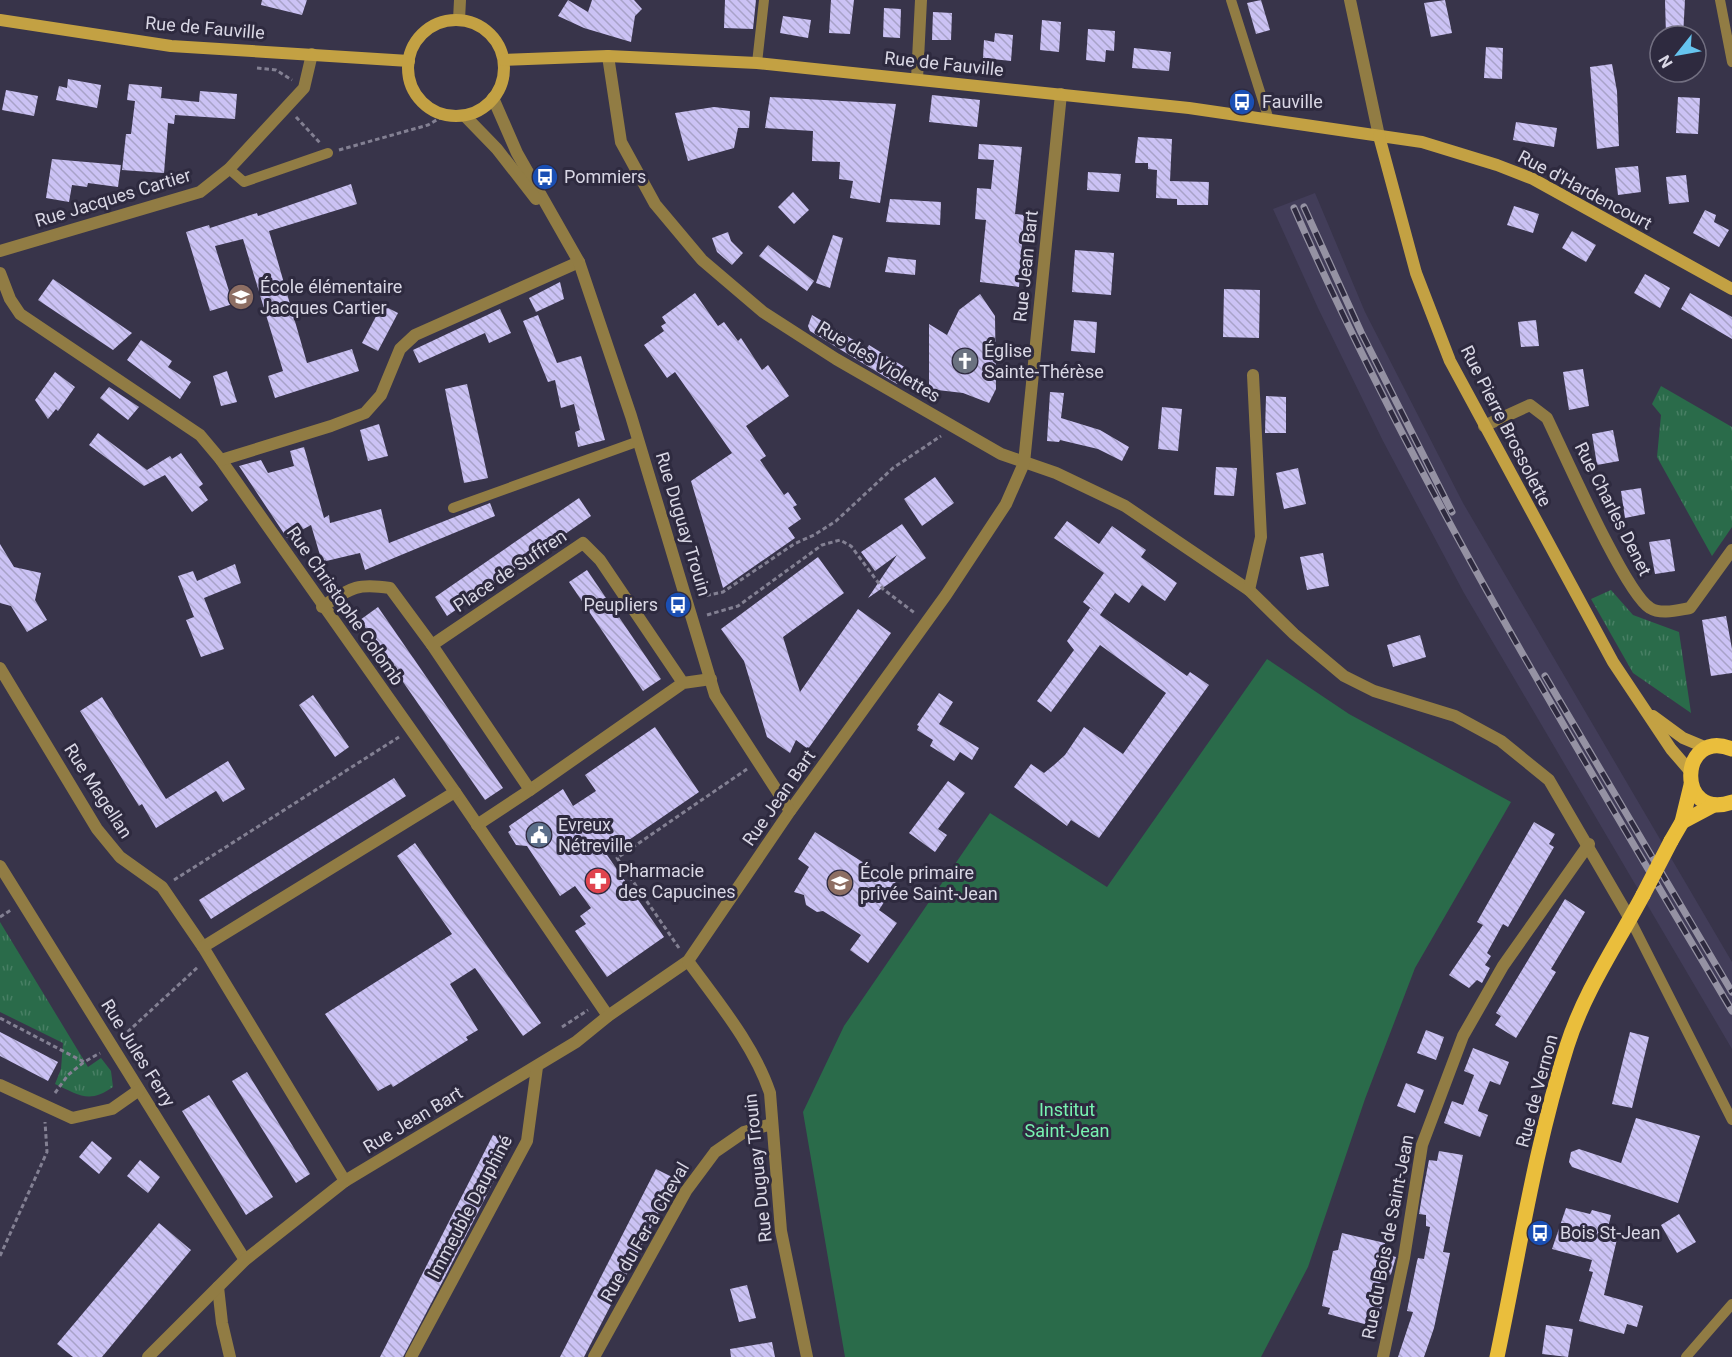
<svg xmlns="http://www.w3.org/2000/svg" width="1732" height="1357" font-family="Roboto,sans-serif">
<defs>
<pattern id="park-tufts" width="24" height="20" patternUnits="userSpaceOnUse" patternTransform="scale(1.5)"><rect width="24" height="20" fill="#2a6b4a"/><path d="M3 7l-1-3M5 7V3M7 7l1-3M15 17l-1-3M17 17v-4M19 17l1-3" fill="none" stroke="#487f64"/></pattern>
<pattern id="building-back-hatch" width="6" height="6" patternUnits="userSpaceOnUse" patternTransform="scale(1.5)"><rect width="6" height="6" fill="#cbc2f4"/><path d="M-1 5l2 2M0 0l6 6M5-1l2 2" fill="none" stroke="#a8a2c8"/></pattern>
</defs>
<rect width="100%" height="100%" fill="#38344a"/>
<!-- built -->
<path fill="#423d59" d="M1315,193l50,119 98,191 269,459v87l-268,-456 -81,-152 -65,-133 -45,-99z"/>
<!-- green -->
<path fill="#2a6b4a" d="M1267,659l82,55 162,88 -96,166 -50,131 -57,168 -47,90h-416l-42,-245 41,-86 146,-213 117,74z"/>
<!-- park -->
<g fill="url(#park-tufts)">
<path d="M1661,386l71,41v100l-20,29 -55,-99 4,-42 -9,-11z"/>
<path d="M1611,590l22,25 46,17 12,81 -58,-40 -42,-74z"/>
<path d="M0,922l88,145 13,-9 10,13 2,16c-24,17 -34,8 -58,-3l6,-15 2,-26 -63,-31z"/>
</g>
<!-- building -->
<g fill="url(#building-back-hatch)">
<path d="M262,0h45l-5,15 -41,-10z"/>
<path d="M568,0l20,12 4,-12h42l8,9 -7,7 -4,26 -47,-14 -26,-12z"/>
<path d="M725,0h31l-3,29 -29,-1z"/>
<path d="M831,0h23l-4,34 -21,-1z"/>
<path d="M1261,0l9,30 -14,4 -9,-31z"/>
<path d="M1445,0l7,33 -21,4 -7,-34z"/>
<path d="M1665,0h20l-2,36h-17z"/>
<path d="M884,8l17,1 -1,29 -17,-1z"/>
<path d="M933,12l19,1 -1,27h-19z"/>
<path d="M783,16l28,4 -3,18 -28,-5z"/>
<path d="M1042,20l19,2 -2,30 -19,-2z"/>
<path d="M1088,29l27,2 -1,20 -8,-1 -1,12 -19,-2z"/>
<path d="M995,33l18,2 -2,26 -28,-3 1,-18 10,2z"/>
<path d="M1486,47l17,1 -1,31 -18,-1z"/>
<path d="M1134,48l37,4 -2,19 -37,-3z"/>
<path d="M1612,64l5,27 2,55 -22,3 -7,-82z"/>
<path d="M68,79l33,6 -4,23 -41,-8 3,-14 8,2z"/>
<path d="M129,84l33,3 -1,11 38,4 1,-11 37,3 -2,25 -60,-4 -1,9 -6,-1 -4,50 -42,-3 4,-36h5l4,-33 -8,-1z"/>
<path d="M6,90l32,6 -4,20 -32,-6z"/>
<path d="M932,95l48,5 -3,27 -48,-5z"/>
<path d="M770,97l126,7 -16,99 -30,-5 3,-17 -14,-2 1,-17 -28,-1 1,-30 -48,-3z"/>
<path d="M1678,97l22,1 -2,36 -22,-1z"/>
<path d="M714,107l36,4 -1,17h-11l-4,20 -46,13 -13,-48z"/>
<path d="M1516,122l41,6 -3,19 -41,-7z"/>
<path d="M1138,137l34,2 -2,42 39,1 -1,23h-31v-6l-21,-1 1,-28 -9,-1v-6h-13z"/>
<path d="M979,144l43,3 -7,67 9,1 -5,72 -39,-5 6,-62 -11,-1 2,-31 14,1 3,-29 -16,-1z"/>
<path d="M52,159l69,6 -3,22 -30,-4 -1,4 -15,-2 -3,17 -23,-4z"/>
<path d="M1638,166l3,26 -23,3 -3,-27z"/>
<path d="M1088,172l33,2 -2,18 -32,-2z"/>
<path d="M1686,175l3,27 -20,2 -3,-27z"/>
<path d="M351,184l6,20 -88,27 38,132 45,-14 7,22 -84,27 -7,-22 15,-5 -40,-132 -28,7 18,58 -23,7 -24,-79 23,-7 1,3 47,-15 1,3z"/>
<path d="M793,192l16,18 -15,14 -16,-17z"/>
<path d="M890,199l51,3 -1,23 -54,-3z"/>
<path d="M1514,206l25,8 -6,19 -26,-8z"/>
<path d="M1705,210l11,5 -2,7 15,8 -10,17 -26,-14z"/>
<path d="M1572,231l24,14 -10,17 -24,-14z"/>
<path d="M728,232l3,9 12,12 -11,12 -15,-13 -5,-14z"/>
<path d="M833,235l10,3 -13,50 -14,-5z"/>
<path d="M768,245l46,36 -7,10 -48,-35z"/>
<path d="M1075,250l39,3 -3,42 -39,-3z"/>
<path d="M888,257l28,3 -1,15 -30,-3z"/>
<path d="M1645,274l25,14 -10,20 -26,-15z"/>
<path d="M53,279l79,54 -19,17 -75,-50z"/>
<path d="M560,282l4,17 -28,13 -7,-14z"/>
<path d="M1224,289l36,1 -1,48 -36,-1z"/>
<path d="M695,293l23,33 6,-4 14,19 3,-3 21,32 6,-5 21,31 -43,30 20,30 -6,4 24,35 4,-3 9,13 -4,2 8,12 -13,9 7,10 -72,50 -32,-107 41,-28 -57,-81 -8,6 -23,-33 20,-14 -3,-5 5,-3 -4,-6z"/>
<path d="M1690,293l42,24v22l-51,-30z"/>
<path d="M980,294l15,22 1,73 -7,14 -26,-10 -34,-4v-65l18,11 12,-25z"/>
<path d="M382,305l16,8 -20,38 -16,-8z"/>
<path d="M500,309l11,24 -22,10 -4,-10 -66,30 -6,-13z"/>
<path d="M538,315l19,48 24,-7 24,84 -27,7 -3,-15 5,-2 -6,-26 -13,4 -6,-28 -7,2 -25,-61z"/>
<path d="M812,315l55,33 2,-3 37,23 -9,16 -87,-53 -2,-5z"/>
<path d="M1074,320l23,2 -2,31 -24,-2z"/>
<path d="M1536,320l3,26 -18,1 -3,-25z"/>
<path d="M141,340l31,21 -4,6 23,15 -11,17 -53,-39z"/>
<path d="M1583,369l6,37 -20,4 -6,-38z"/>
<path d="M227,371l10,31 -16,4 -8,-30z"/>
<path d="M55,372l20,15 -17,24 -2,-2 -8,10 -13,-19z"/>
<path d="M467,384l21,94 -24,5 -19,-94z"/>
<path d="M109,387l30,20 -11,13 -28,-22z"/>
<path d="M1050,392l14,1 -3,25 39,12 29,17 -7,14 -24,-12 -38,-9 -1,2 -12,-1z"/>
<path d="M1266,396l20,1v36h-21z"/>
<path d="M1162,407l20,2 -4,42 -20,-2z"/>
<path d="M379,424l9,32 -20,5 -8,-31z"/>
<path d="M1613,430l6,31 -22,4 -5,-31z"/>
<path d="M98,433l49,37 23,-14 2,3 9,-6 22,31 -4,3 9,13 -16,12 -27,-37 -21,11 -55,-41z"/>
<path d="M304,447l20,71 5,-3 1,8 51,-14 8,34 101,-40 5,13 -130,54 -5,-17 -38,9 -11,-37 -24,13 -48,-72 22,-6 7,13 26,-7 -4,-15z"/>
<path d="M1216,467l21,1 -3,28 -20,-1z"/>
<path d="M1298,468l8,36 -22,5 -8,-36z"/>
<path d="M935,477l19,26 -32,23 -18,-27z"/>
<path d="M1641,488l4,26 -20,4 -4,-27z"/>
<path d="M579,498l12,18 -144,100 -12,-19z"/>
<path d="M1067,521l32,23 13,-18 34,24 -5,7 36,26 -12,18 -23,-16 -13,18 -14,-10 -15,22 87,61 3,-4 19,13 -110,153 -28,-18 -4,6 -53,-39 17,-23 13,9 10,-8 11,-10 19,-28 39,27 43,-61 -66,-48 -49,67 -14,-11 37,-51 -7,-9 23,-33 7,5 -14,-11 21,-29 -50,-35z"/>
<path d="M902,524l24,34 -58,40 29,-43 -22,16 -14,-19z"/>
<path d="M1670,539l5,32 -20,3 -6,-32z"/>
<path d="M0,544l14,23 27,6 -6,27 12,20 -20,12 -16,-26 -11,-3z"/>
<path d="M1323,553l6,33 -22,4 -7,-33z"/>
<path d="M818,557l26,36 -61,44 17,55 58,-83 33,24 -83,116 -12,-9 -6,13 -23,-16 -23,-76 -23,-32z"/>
<path d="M235,564l6,19 -37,15 20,51 -23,8 -15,-37 8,-3 -16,-41 15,-5 4,10z"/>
<path d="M587,570l74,109 -18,12 -74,-109z"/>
<path d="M378,607l125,181 -18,12 -125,-180z"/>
<path d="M1726,616l6,33v24l-21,3 -9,-56z"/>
<path d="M1420,635l6,22 -33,10 -6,-22z"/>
<path d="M939,693l14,9 -14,22 40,24 -7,12 -12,-8 -6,9 -24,-15 3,-6 -16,-10 2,-4 -2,-1z"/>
<path d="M313,695l36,52 -14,10 -36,-52z"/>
<path d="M102,697l64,102 62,-38 17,28 -22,13 -7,-11 -60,37 -14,-24 -3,2 -59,-95z"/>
<path d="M655,727l44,65 -92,63 57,82 -57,40 -32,-46 11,-7 -6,-8 11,-8 -16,-22 -15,10 -33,-50 -11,-1 -8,-13 3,-2 -2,-4 54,-37 10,17 23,-15 -11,-16z"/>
<path d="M394,778l12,18 -195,123 -12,-19z"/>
<path d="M948,781l17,12 -27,36 9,6 -12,17 -26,-19z"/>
<path d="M1534,822l21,12 -6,10 5,3 -46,80 -5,-3 -16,29 4,3 -6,9 5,3 -8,15 -5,-3 -8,8 -20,-13 34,-50 -6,-3z"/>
<path d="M815,832l81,51 -17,27 18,13 -29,40 -18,-13 11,-15 -38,-24 -6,1 -11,-7 -2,-10 -10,-3 15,-25 -11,-8z"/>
<path d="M415,843l126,180 -18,13 -48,-68 -25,16 28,46 -12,7 2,3 -75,47 -2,-3 -13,7 -53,-77 127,-80 -55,-78z"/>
<path d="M1565,899l20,13 -34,57 5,3 -40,66 -21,-13 6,-9 -5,-3z"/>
<path d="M1426,1030l18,7 -8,23 -19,-7z"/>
<path d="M0,1032l58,30 -10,19 -48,-25z"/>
<path d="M1630,1032l19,5 -17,71 -20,-4z"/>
<path d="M1473,1048l36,14 -9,23 -10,-4 -10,24 -2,6 10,4 -8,22 -36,-14 8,-22 11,4 11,-30 -10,-4z"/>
<path d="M247,1072l63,102 -14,9 -64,-102z"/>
<path d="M1406,1083l18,7 -9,23 -18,-7z"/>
<path d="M209,1095l64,102 -27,18 -64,-104z"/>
<path d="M1636,1118l64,18 -22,67 -106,-36 -3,-5 2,-10 8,-3 42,14z"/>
<path d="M493,1135l19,10 -66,130 -43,82h-23z"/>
<path d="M92,1141l20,17 -13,16 -20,-17z"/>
<path d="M1439,1151l24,4 -20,97 7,1 -16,75 -10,29h-26l15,-45 -6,-1 10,-50 1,-3 6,1 6,-32 -4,-1v-11l-7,-1 3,-18 7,-36 8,1z"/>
<path d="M140,1160l20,17 -12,16 -21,-17z"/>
<path d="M656,1169l20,10 -92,178h-24z"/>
<path d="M1566,1208l24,6 2,-4 19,5 -5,21 11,3 -13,56 39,11 -6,21 -10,-3 -3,10 -45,-13 14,-49 -4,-1 3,-11 -40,-11z"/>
<path d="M1679,1214l17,28 -19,11 -16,-28z"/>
<path d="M159,1223l32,27 -89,107h-29l-16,-13z"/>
<path d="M1342,1233l43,10 -2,11 13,3 -5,17 -14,12 9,6 -5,17 -10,2 -3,14 -40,-11 2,-6 -8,-2 11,-55 5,-1z"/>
<path d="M747,1285l9,33 -17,4 -9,-33z"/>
<path d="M1546,1325l27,4 -5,28 -26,-3z"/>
<path d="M772,1342l3,15h-44l-1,-8z"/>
</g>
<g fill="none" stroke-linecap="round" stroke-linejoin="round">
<!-- path -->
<g stroke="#838093" stroke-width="3" stroke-dasharray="4.5 3" stroke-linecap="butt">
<path d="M257,68l19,2 16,10"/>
<path d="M296,117l24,26"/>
<path d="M339,150l89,-25 17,-10"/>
<path d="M699,597l24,-5 71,-48 20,-9 22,-14 57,-53 48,-32"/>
<path d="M707,615l31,-9 84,-61 18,-5 11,6 32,43 33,25"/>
<path d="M174,880l225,-143"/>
<path d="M0,917l11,-7"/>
<path d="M679,948l-62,-90 130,-89"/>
<path d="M0,1018l84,44 16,-9"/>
<path d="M562,1027l26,-17"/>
<path d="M122,1037l77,-71"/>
<path d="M55,1093l13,-18 16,-13"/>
<path d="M0,1256l47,-104 -2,-30"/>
</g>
<!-- service -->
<g stroke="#917c44" stroke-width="10">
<path d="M1231,0l38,120"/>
<path d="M1720,0l12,62"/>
<path d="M757,63l7,-63"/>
<path d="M229,169l15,13 84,-29"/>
<path d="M453,508l186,-67"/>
<path d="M1630,919l102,201"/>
<path d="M1686,1357l46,-53"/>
</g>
<!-- minor -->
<g stroke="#917c44" stroke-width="12">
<path d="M608,56l13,86 34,62 47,56 61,52 73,47 165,95 55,19 69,33 124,84 45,44 50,42 30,15 81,25 46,25 48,39 81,139"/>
<path d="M917,79l4,-79"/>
<path d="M0,251l200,-59 29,-23 75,-81 8,-34"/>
<path d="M0,273l10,26 10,15 180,121 21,25 234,332 153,224"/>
<path d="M1484,426l46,-21 17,13c17,35 78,175 103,190 11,7 28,2 40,0l42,-58"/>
<path d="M221,460l110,-34 34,-13 16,-18 19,-46 15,-14 164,-73"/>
<path d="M1249,590l12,-53 -8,-162"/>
<path d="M322,607c29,-19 33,-24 68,-19l42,57"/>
<path d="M0,668l97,161 23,28 42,30 41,60 142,234"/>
<path d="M683,683l-153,107 -98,-145 151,-102 17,17 83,123 28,-4"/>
<path d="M477,825l53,-35"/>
<path d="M0,866l245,394"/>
<path d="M203,947l252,-155"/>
<path d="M0,1085l72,33 40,-9 27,-19"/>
<path d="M218,1287l4,36 8,34"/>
<path d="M148,1357l97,-97 100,-79 231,-139 32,-26 80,-55 102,-150 156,-216 60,-91 18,-41 37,-369"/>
<path d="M411,1357l116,-216 10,-74"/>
<path d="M594,1357l92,-166 29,-39 29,-20 28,-8"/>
<path d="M1383,1357l21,-99 18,-113 41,-109 40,-70 86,-122"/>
</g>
<!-- tertiary -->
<g stroke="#917c44" stroke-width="12">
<path d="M1350,0l29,136"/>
<path d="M459,20l1,-20"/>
<path d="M493,98l24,55 62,109 52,154 84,279 75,116"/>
<path d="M465,116l32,33 39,50"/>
<path d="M688,961c29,40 66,84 82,132l11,138 26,126"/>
</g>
<!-- secondary -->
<g stroke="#c3a143" stroke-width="12">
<path d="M0,20l171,26 238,15"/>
<circle cx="456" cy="68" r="48"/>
<path d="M504,60l104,-4 149,7 432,45 233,34 75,23 36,14 199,110"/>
<path d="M1379,136l37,137 34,88 163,301 58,87 19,22"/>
<path d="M1653,716l30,22 24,10"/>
</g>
<!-- primary -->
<g stroke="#eabe3c" stroke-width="15">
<path d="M1732,749c-53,-22 -57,73 0,53"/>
<path d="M1682,822l32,-17"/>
<path d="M1671,841l11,-19 9,-37"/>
<path d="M1497,1357c22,-104 38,-210 70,-311 17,-54 50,-102 76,-151"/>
</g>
<!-- rail casing -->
<g stroke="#9592a3" stroke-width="7">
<g id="rail">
<path d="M1304,207l57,125 91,180"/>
<path d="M1294,208c123,280 283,540 438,803"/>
<path d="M1545,676l187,316"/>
</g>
</g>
<!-- rail -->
<use href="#rail" stroke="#2e2a3f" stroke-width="4.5" stroke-dasharray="14" stroke-linecap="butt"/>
<!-- primary-bridge -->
<path stroke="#eabe3c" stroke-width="15" d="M1643,895l28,-54"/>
</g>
<!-- icons -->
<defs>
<g id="bus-disc" transform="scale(1.35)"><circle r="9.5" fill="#1a4fb4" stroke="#2e2a3f"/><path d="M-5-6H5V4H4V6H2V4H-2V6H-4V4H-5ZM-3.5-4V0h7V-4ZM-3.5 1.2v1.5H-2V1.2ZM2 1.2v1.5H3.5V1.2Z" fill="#fff"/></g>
<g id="school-disc" transform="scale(1.35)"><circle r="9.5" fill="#8d6e63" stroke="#2e2a3f"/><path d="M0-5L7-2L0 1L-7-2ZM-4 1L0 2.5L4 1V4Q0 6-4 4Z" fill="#fff"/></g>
<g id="church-disc" transform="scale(1.35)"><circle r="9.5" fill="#6b7280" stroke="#2e2a3f"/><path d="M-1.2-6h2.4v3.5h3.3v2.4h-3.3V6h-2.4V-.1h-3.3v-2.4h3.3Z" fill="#fff"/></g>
<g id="civic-disc" transform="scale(1.35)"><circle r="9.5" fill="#5c6f8a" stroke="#2e2a3f"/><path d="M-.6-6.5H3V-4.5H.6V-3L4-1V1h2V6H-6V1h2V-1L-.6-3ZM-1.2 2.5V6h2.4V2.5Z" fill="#fff"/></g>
<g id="pharmacy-disc" transform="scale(1.35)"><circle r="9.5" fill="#e0444e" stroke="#2e2a3f"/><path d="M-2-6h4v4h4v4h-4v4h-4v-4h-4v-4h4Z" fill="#fff"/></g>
</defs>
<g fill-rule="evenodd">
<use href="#bus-disc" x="1242" y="102"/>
<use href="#bus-disc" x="545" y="177"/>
<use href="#school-disc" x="241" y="297"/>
<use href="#church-disc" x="965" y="361"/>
<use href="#bus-disc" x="678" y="605"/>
<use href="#civic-disc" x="539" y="835"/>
<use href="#pharmacy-disc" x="598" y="881"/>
<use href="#school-disc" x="840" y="883"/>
<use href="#bus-disc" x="1540" y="1233"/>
</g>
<g text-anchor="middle" stroke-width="6" stroke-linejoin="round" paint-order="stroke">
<!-- street labels -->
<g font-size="18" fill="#d9d7e5" stroke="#2e2a3f">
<text transform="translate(205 28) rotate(5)" y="6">Rue de Fauville</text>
<text transform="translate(944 64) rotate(6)" y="6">Rue de Fauville</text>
<text transform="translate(1585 190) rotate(28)" y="6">Rue d'Hardencourt</text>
<text transform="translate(113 198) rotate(-17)" y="6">Rue Jacques Cartier</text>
<text transform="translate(1026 266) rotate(-84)" y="6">Rue Jean Bart</text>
<text transform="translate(879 362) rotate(31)" y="6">Rue des Violettes</text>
<text transform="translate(1506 426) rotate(63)" y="6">Rue Pierre Brossolette</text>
<text transform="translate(1613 509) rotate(63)" y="6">Rue Charles Denet</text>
<text transform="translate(683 524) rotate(73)" y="6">Rue Duguay Trouin</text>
<text transform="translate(510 571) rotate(-34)" y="6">Place de Suffren</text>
<text transform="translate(345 606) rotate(55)" y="6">Rue Christophe Colomb</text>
<text transform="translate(98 791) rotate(57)" y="6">Rue Magellan</text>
<text transform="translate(779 798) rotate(-55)" y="6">Rue Jean Bart</text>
<text transform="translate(138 1053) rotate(58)" y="6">Rue Jules Ferry</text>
<text transform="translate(1537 1091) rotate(-75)" y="6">Rue de Vernon</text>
<text transform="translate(413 1120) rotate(-31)" y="6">Rue Jean Bart</text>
<text transform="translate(758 1168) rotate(-96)" y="6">Rue Duguay Trouin</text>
<text transform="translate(470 1207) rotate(-62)" y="6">Immeuble Dauphiné</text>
<text transform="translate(645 1232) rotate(-60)" y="6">Rue du Fer à Cheval</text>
<text transform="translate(1388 1237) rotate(-79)" y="6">Rue du Bois de Saint-Jean</text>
</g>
<!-- poi labels -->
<g font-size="18" fill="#d9d7e5" stroke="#2e2a3f" text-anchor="start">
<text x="1262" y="108">Fauville</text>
<text x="564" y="183">Pommiers</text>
<text x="260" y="293">École élémentaire<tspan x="260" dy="21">Jacques Cartier</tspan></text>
<text x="984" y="357">Église<tspan x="984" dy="21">Sainte-Thérèse</tspan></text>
<text x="658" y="611" text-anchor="end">Peupliers</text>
<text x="558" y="831">Evreux<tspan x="558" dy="21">Nétreville</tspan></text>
<text x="618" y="877">Pharmacie<tspan x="618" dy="21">des Capucines</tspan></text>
<text x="860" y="879">École primaire<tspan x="860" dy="21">privée Saint-Jean</tspan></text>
<text x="1560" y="1239">Bois St-Jean</text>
</g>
<!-- park labels -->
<g font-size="18" fill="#78f3b1" stroke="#2e2a3f">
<text x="1067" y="1116">Institut<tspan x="1067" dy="21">Saint-Jean</tspan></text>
</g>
</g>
<!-- north arrow -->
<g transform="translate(1678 54) rotate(239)"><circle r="28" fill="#2e2a3f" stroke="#726f81" stroke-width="1.5"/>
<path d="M0-4.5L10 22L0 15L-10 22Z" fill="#66c4ef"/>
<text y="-9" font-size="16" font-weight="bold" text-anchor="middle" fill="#d9d7e5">N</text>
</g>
</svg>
